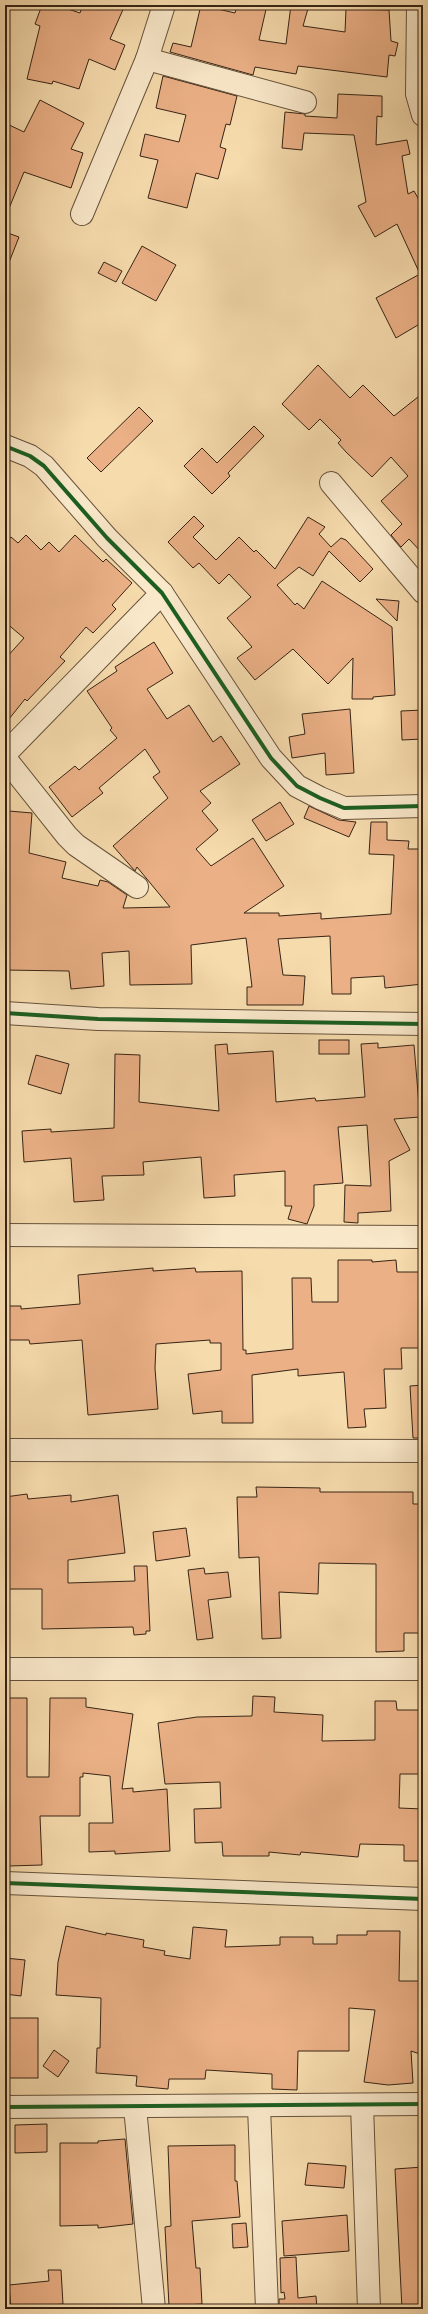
<svg xmlns="http://www.w3.org/2000/svg" width="428" height="2314" font-family="Alegreya,serif">
<rect width="100%" height="100%" fill="#f6dbad"/>
<filter id="stains"><feTurbulence type="fractalNoise" baseFrequency=".005" numOctaves="4"/><feColorMatrix values="0 0 0 0 .2 0 0 0 0 .09 0 0 0 0 .02 0 0 0 .5 -.17"/></filter>
<radialGradient id="worn" r=".72"><stop offset=".6" stop-color="#630" stop-opacity="0"/><stop offset="1" stop-color="#630" stop-opacity=".3"/></radialGradient>
<!-- building -->
<g fill="#ebb086" stroke="#362415">
<path d="M42,5h14l24,8 3,-8h42l-15,34 15,6 -10,25 -26,-11 -10,30 -26,-8 -1,3 -25,-5 13,-53 -5,-2z"/>
<path d="M201,5l34,8 2,-8h30l-8,35 27,4 5,-39h18l-6,21 42,6 1,-23 43,1 2,31 7,2 -3,13 -6,-1 -2,22 -89,-11 -2,8 -41,-7 -2,8 -83,-23 3,-9 18,4z"/>
<path d="M163,76l74,20 -7,29 -4,-1 -6,23 6,2 -8,30 -22,-6 -9,35 -39,-10 10,-38 -18,-4 5,-22 34,8 7,-27 -30,-7z"/>
<path d="M338,94l44,2v21l-5,-1 -1,29 31,-5 3,14 -8,2 6,38 6,-3 9,16v115l-27,16 -20,-40 44,-24 -23,-50 -22,13 -17,-31 8,-4 -12,-67 -50,-2 -2,17 -20,-2 3,-36 20,2v2l32,2z"/>
<path d="M40,100l44,23 -13,26 12,4 -12,35 -47,-16 -19,46v-95l19,9z"/>
<path d="M5,232l14,5 -13,33h-1z"/>
<path d="M142,246l34,19 -20,36 -34,-18z"/>
<path d="M104,262l18,9 -6,11 -18,-9z"/>
<path d="M318,365l32,33 13,-13 31,31 29,-23v161l-14,-15 -8,8 -10,-12 11,-11 -21,-23 27,-25 -17,-19 -19,20 -26,-25 -8,-9 3,-3 -21,-21 -11,11 -27,-26z"/>
<path d="M139,407l14,14 -52,51 -14,-14z"/>
<path d="M254,426l10,10 -36,37 2,3 -18,18 -28,-28 18,-18 15,15z"/>
<path d="M194,516l10,10 -11,11 23,23 23,-23 15,15 2,-2 19,19 33,-52 17,10 -6,7 12,13 10,-9 5,2 27,29 -13,13 -31,-31 -16,25 -14,-9 -22,18 18,20 2,-2 7,6 18,-28 70,46 3,68 -22,2v2h-21l1,-41 -25,26 -35,-35 -38,31 -18,-22 15,-11 -25,-29 24,-21 -22,-23 -10,10 -20,-21 -6,5 -25,-26z"/>
<path d="M26,535l15,15 8,-8 10,10 16,-17 28,27 3,-3 26,24 -20,22 4,4 -23,24 -7,-6 -26,30 5,4 -38,40 -2,-2 -20,25v-65l19,-21 -19,-16v-79l6,-6 7,6z"/>
<path d="M376,599l23,2 -2,20z"/>
<path d="M154,642l19,31 -26,16 20,30 22,-14 24,37 8,-6 19,28 -40,27 11,12 -9,8 16,19 -22,19 15,17 42,-28 31,48 -40,27h35v3l42,-3v6l70,-5 3,-59 -25,-1 2,-32h16v18l22,1 -1,8h15v135l-38,4 -1,-12 -33,2v16h-19l-2,-58 -52,3 5,36 22,1 -2,29h-56v-18h5l-6,-49 -55,7 1,39 -62,1 -1,-34 -27,2 2,33 -33,3 -2,-18 -64,-1v-154l4,1v-6l23,2 -3,40 37,9 -4,16 36,8 2,-6 8,2 19,13 -4,13 47,-1 -33,-40 -2,4 -22,-25 55,-48 -15,-21 7,-5 -15,-23 -46,39 4,5 -31,24 -23,-30 26,-21 4,4 38,-32 -7,-8 2,-2 -25,-37 30,-20 -2,-4z"/>
<path d="M350,709l4,64 -28,2 -1,-22 -33,5 -3,-21 16,-3 -3,-20z"/>
<path d="M423,710v29l-21,1 -1,-29z"/>
<path d="M280,802l14,22 -28,17 -14,-21z"/>
<path d="M309,806l30,14 17,2 -7,15 -45,-19z"/>
<rect x="319" y="1040" width="30" height="14"/>
<path d="M378,1043v5l36,-3 6,72 -26,2 16,31 -21,11 2,50 -33,2v10l-14,-1 1,-37 26,1 -4,-61 -29,2 5,56 -29,2v21l-7,18 -19,-5 4,-13h-7v-35l-51,4 1,21 -31,2 -3,-41 -58,5 1,13 -42,1 2,24 -30,2 -3,-44 -47,4 -2,-31 29,-2v3l63,-4 1,-74 25,1 -1,47 80,9 -4,-66 12,-1 1,10 45,-3 3,51 39,-4 1,3 49,-4 -4,-53z"/>
<path d="M36,1055l33,9 -8,30 -33,-10z"/>
<path d="M338,1260h34v2l24,-2 1,12h26v76h-22l1,21h-18l2,39 -22,1 2,18 -18,1 -4,-56 -46,4v-7l-46,6 1,48h-31v-12l-29,3 -5,-40 33,-4v-27h-11v-3l-54,4 -1,24 3,41 -70,6 -6,-75 -52,4 -1,-4h-24v-34h16v3l59,-5 -2,-29 75,-7v3l42,-3 1,4 46,-1 1,79h3v4l47,-5 -1,-71h19l1,24h26z"/>
<path d="M423,1385v53h-10l-3,-52z"/>
<path d="M256,1487l64,1v4h93v12h10v129h-19v18l-28,1v-88l-57,-1 -1,31 -39,-2 2,46 -19,1 -3,-82 -20,1 -2,-61h20z"/>
<path d="M27,1494l1,5 43,-4v7l47,-7 7,58 -57,7v23l67,-2 -1,-15h13l3,65h-4v3l-12,1 -1,-8 -91,2v-40h-37v-21h4l-4,-36v-35z"/>
<path d="M186,1528l4,28 -34,5 -3,-29z"/>
<path d="M204,1568l1,6 23,-2 3,25 -23,3 5,38 -16,2 -9,-70z"/>
<path d="M253,1696l22,1 -1,15 49,3 -1,26 53,-1v-39h21l1,9h26v64h-23l-1,34 24,1v52h-19v-16l-44,-1 -2,13 -57,-5 -1,3 -31,-3v4h-46l-1,-14 -27,1 -1,-34 27,-1 -1,-26 -55,2 -7,-61 39,-6 55,-1z"/>
<path d="M5,1698h22v79h22l1,-79h36v9l47,7 -11,75 11,-1v4l34,-3 3,62 -55,3v-3l-26,1v-29h24l-3,-47 -27,-3v4h-3v39h-40l2,49 -34,1z"/>
<path d="M66,1926l40,9v-2l38,7 -1,7 22,4 -1,4 26,4 3,-32 34,3 -2,17 55,-2v-8h33v7h24v-9h30v-4h33l-1,50h24v62l-3,11 -9,-3 2,32 -25,2 -24,-3 11,-72 -26,-2v43h-51l-1,39 -25,-1v-15l-66,-4 -1,9h-36l-1,10 -32,-3 1,-10 -41,-3 1,-25h3l1,-50 -45,-3 2,-33z"/>
<path d="M5,1958l20,2 -4,36 -16,-2z"/>
<rect x="5" y="2018" width="33" height="60"/>
<path d="M54,2050l15,11 -11,16 -15,-11z"/>
<path d="M47,2124v28l-32,1v-28z"/>
<path d="M125,2139l8,85 -35,4v-3l-38,1v-83h38v-2z"/>
<path d="M235,2145v36h2l3,36 -48,4 4,47h4l2,36 -33,2 -4,-79 6,-1 -3,-80z"/>
<path d="M308,2163l38,3 -2,22 -39,-3z"/>
<path d="M423,2167v142h-21l-7,-140z"/>
<path d="M347,2215l2,36 -65,5 -2,-35z"/>
<path d="M246,2223l2,24 -15,1 -1,-24z"/>
<path d="M296,2257l2,41 18,-2 1,13h-38v-10h6l-1,-7 -3,1 -1,-35z"/>
<path d="M48,2270h13l2,34 -23,2v3h-29l-2,-24 40,-4z"/>
</g>
<g fill="none" stroke-linecap="round" stroke-linejoin="round">
<!-- minor casing -->
<g stroke="#66523b" stroke-width="24">
<g id="minor">
<path d="M418,5l-1,89 6,21"/>
<path d="M147,59l158,43"/>
<path d="M82,214l65,-155 17,-54"/>
<path d="M5,446l25,10 14,10 63,72 55,55 109,165 26,28 23,12 24,10 79,-2"/>
<path d="M331,483l92,109"/>
<path d="M5,754l157,-161"/>
<path d="M5,758l62,78 9,9 61,42"/>
<path d="M5,1013l93,6 325,5"/>
<path d="M5,1235l418,2"/>
<path d="M5,1450l418,1"/>
<path d="M5,1669h418"/>
<path d="M5,1883l418,16"/>
<path d="M362,2105l7,204"/>
<path d="M5,2107l418,-3"/>
<path d="M135,2107l19,202"/>
<path d="M259,2107l8,202"/>
</g>
</g>
<!-- minor -->
<use href="#minor" stroke="#f9e8ca" stroke-width="22"/>
<!-- cycleway casing -->
<g stroke="#f9e8ca" stroke-width="6">
<g id="cycleway">
<path d="M5,446l25,10 14,10 63,72 55,55 109,165 26,28 23,12 24,10 79,-2"/>
<path d="M5,1013l93,6 325,5"/>
<path d="M5,1883l418,16"/>
<path d="M5,2107l418,-3"/>
</g>
</g>
<!-- cycleway -->
<use href="#cycleway" stroke="#1b5e20" stroke-width="4"/>
</g>
<!-- margin -->
<rect width="428" height="2314" fill="none" stroke="#f6dbad" stroke-width="20"/>
<rect x="6" y="6" width="416" height="2302" fill="none" stroke="#362415" stroke-width="2"/>
<rect x="10" y="10" width="408" height="2294" fill="none" stroke="#362415"/>
<rect width="100%" height="100%" filter="url(#stains)"/>
<rect width="100%" height="100%" fill="url(#worn)"/>
</svg>
